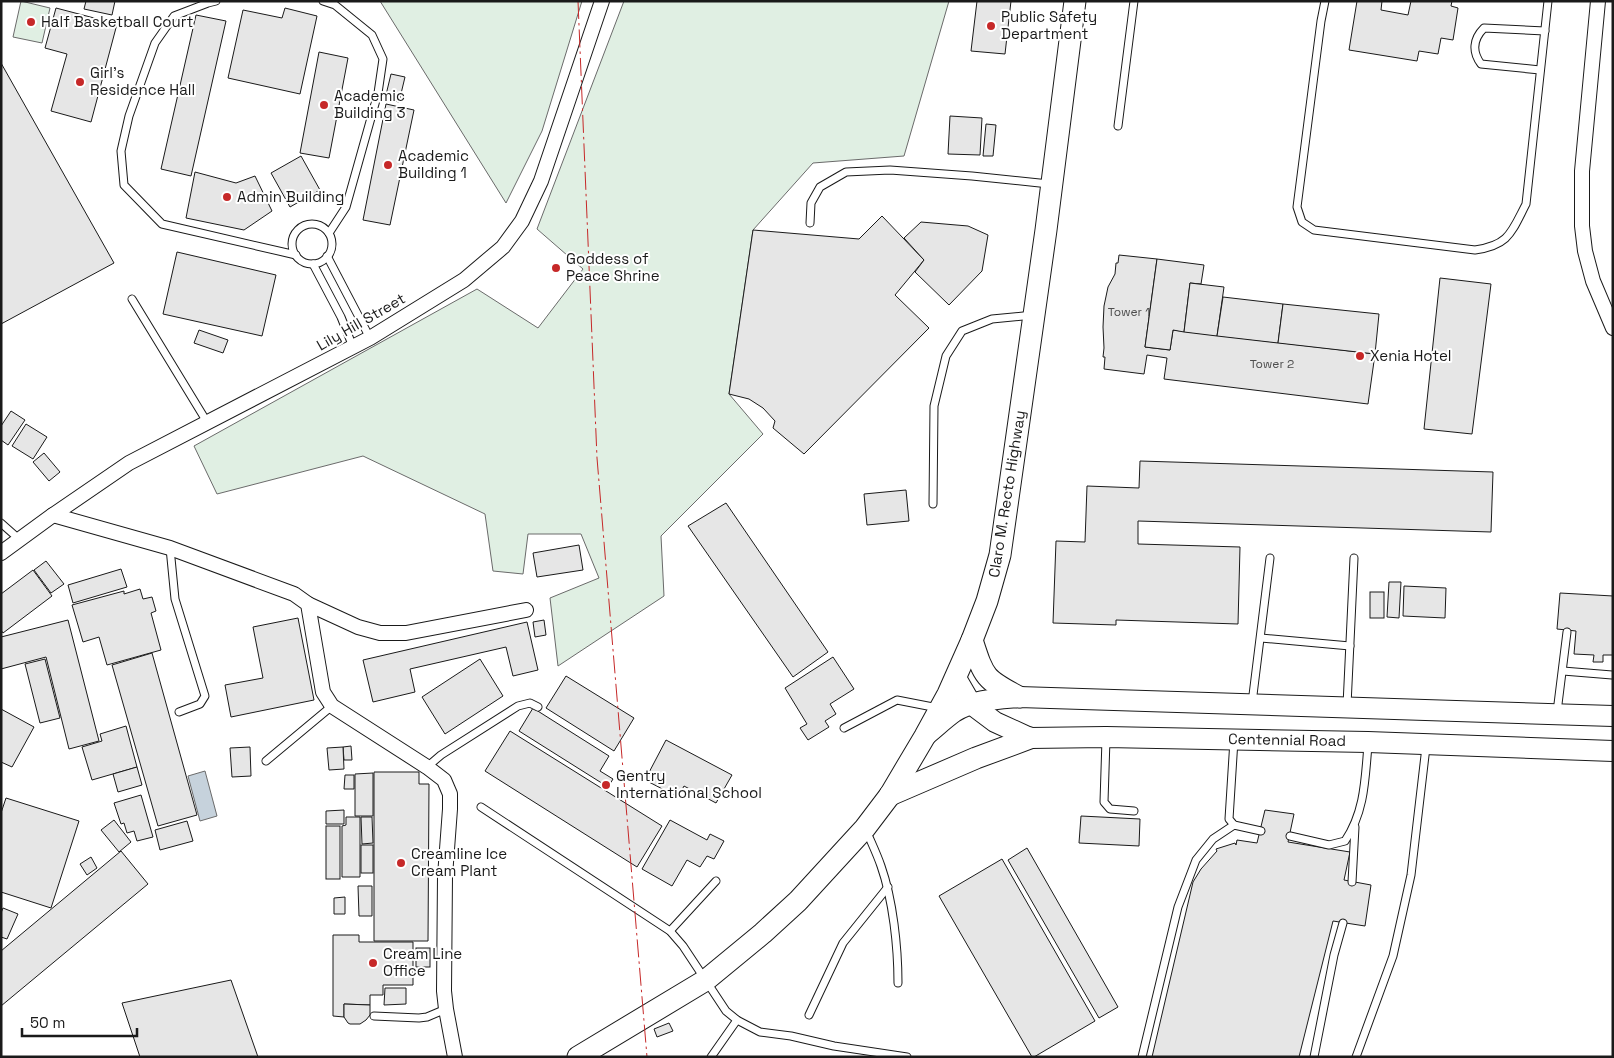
<svg xmlns="http://www.w3.org/2000/svg" width="1614" height="1058" font-family="'Space Grotesk',sans-serif">
<rect width="100%" height="100%" fill="#fff"/>
<!-- green -->
<g fill="#e0efe3" stroke="#6a6a6a">
<path d="M21,1l29,7 -8,35 -29,-6z"/>
<path d="M380,1h202l-40,130 -36,72z"/>
<path d="M624,1h325l-45,155 -91,7 -60,67 -24,164 34,40 -102,102 3,60 -106,70 -8,-68 49,-20 -18,-44h-53l-5,40 -30,-3 -8,-57 -122,-58 -146,38 -23,-48 283,-157 61,39 45,-59 -46,-40z"/>
</g>
<!-- water -->
<path fill="#c6d2dc" stroke="#6a6a6a" d="M205,771l12,45 -17,5 -12,-45z"/>
<!-- building -->
<g fill="#e6e6e6" stroke="#1a1a1a">
<path d="M86,1h29l-3,14 -28,-6z"/>
<path d="M977,1h34l-6,53 -34,-3z"/>
<path d="M1357,1h25l-1,9 27,5 3,-14h41l-1,5 7,2 -5,32 -12,-2 -3,16 -19,-3 -2,10 -68,-11z"/>
<path d="M56,8l61,16 -26,98 -40,-11 16,-57 -22,-6z"/>
<path d="M285,8l32,8 -17,78 -72,-16 15,-68 39,8z"/>
<path d="M196,15l30,6 -35,155 -30,-7z"/>
<path d="M319,52l29,6 -19,100 -29,-5z"/>
<path d="M1,63l113,200 -113,61z"/>
<path d="M391,74l14,3 -6,25 -14,-3z"/>
<path d="M386,104l28,6 -24,115 -27,-5z"/>
<path d="M950,116l32,2 -2,37 -32,-1z"/>
<path d="M986,124l10,1 -3,31h-10z"/>
<path d="M301,156l19,34 -30,17 -19,-34z"/>
<path d="M195,172l41,11 19,-7 17,35 -28,19 -58,-12z"/>
<path d="M882,216l42,44 -29,35 34,33 -125,126 -31,-26 2,-7 -12,-13 -14,-9 -20,-5 24,-164 106,9z"/>
<path d="M921,222l47,4 20,9 -6,36 -33,34 -34,-33 9,-12 -20,-22z"/>
<path d="M177,252l99,23 -14,61 -99,-22z"/>
<path d="M1119,255l38,4 -12,88 25,3 3,-20 202,24 -7,50 -204,-25 3,-21 -20,-3 -3,19 -40,-5 1,-12h-2l1,-9 -1,-21 1,-21 4,-19 7,-13 1,-11h2z"/>
<path d="M1157,259l47,6 -3,19 -11,-1 -6,49 -11,-2 -3,20 -25,-3z"/>
<path d="M1440,278l51,6 -19,150 -48,-5z"/>
<path d="M1190,283l34,4 -7,49 -33,-4z"/>
<path d="M1223,297l60,7 -5,39 -61,-7z"/>
<path d="M1283,304l96,10 -4,40 -97,-11z"/>
<path d="M199,330l29,10 -5,13 -29,-10z"/>
<path d="M11,411l14,9 -17,25 -7,-5v-14z"/>
<path d="M26,424l21,13 -14,22 -21,-13z"/>
<path d="M44,453l16,19 -11,9 -16,-19z"/>
<path d="M1140,461l353,11 -2,60 -353,-11v23l102,3 -2,77 -122,-4v5l-63,-2 3,-82 29,1 2,-56 52,2z"/>
<path d="M906,490l3,31 -42,4 -3,-31z"/>
<path d="M726,503l102,149 -35,25 -105,-151z"/>
<path d="M579,545l4,25 -46,7 -4,-24z"/>
<path d="M46,561l18,23 -13,9 -17,-23z"/>
<path d="M121,569l6,18 -54,16 -5,-18z"/>
<path d="M33,570l19,26 -49,37 -2,-3v-36z"/>
<path d="M1389,582h12l-2,36 -12,-1z"/>
<path d="M1404,586l42,2 -1,30 -42,-2z"/>
<path d="M140,589l3,10 9,-2 4,14 -5,2 10,37 -54,15 -8,-28 -16,5 -11,-37 52,-14v3z"/>
<rect x="1370" y="592" width="14" height="26"/>
<path d="M1560,593l53,3v59h-10v7h-10l1,-7 -20,-1 2,-23 -19,-2z"/>
<path d="M298,618l16,82 -83,17 -6,-32 38,-7 -10,-51z"/>
<path d="M68,620l31,121 -30,8 -23,-92 -45,12v-32z"/>
<path d="M544,620l2,15 -11,2 -2,-15z"/>
<path d="M527,622l11,48 -25,6 -7,-29 -96,22 5,23 -42,10 -10,-42z"/>
<path d="M152,653l45,162 -39,11 -46,-161z"/>
<path d="M833,657l21,32 -24,15 6,10 -11,7 4,6 -21,13 -8,-12 7,-4 -22,-36z"/>
<path d="M45,659l15,59 -20,5 -15,-59z"/>
<path d="M480,659l23,37 -58,38 -23,-37z"/>
<path d="M566,676l68,42 -20,33 -68,-43z"/>
<path d="M533,708l76,48 -9,15 13,8 -5,8 -89,-56z"/>
<path d="M1,709l33,18 -22,40 -11,-5z"/>
<path d="M126,726l11,41 -45,13 -10,-33 20,-6 -2,-7z"/>
<path d="M510,731l152,95 -25,41 -152,-96z"/>
<path d="M666,740l66,35 -16,28 -32,-17 -6,11 -33,-17z"/>
<path d="M351,746l1,14h-8l-1,-13z"/>
<path d="M250,747l1,29 -19,1 -2,-29z"/>
<path d="M343,747l1,22 -15,1 -2,-22z"/>
<path d="M137,767l5,18 -24,7 -5,-18z"/>
<path d="M374,772h45v12h10l-1,157h-54z"/>
<path d="M373,773v43h-18v-42z"/>
<path d="M345,775h9v14h-10z"/>
<path d="M141,795l12,42 -16,4 -3,-10 -7,2 -3,-10 -3,1 -7,-21z"/>
<path d="M6,798l73,23 -28,87 -50,-16v-79z"/>
<path d="M344,810v14h-18v-13z"/>
<path d="M1265,810l29,4 -6,28 62,10 -6,28 27,5 -6,41 -32,-5 -34,136h-147l41,-175 8,-13 16,-18 -1,-2 19,-6 1,2 1,-5 20,3z"/>
<path d="M1081,816l59,3 -1,27 -60,-3z"/>
<path d="M346,817h14v60h-18v-51l4,-1z"/>
<path d="M361,817h11l1,26 -11,1z"/>
<path d="M114,820l17,22 -12,10 -18,-22z"/>
<path d="M670,820l37,20 3,-6 14,7 -10,18 -7,-3 -7,11 -13,-7 -15,26 -30,-17z"/>
<path d="M187,821l6,20 -33,9 -5,-20z"/>
<rect x="326" y="826" width="14" height="53"/>
<rect x="361" y="845" width="12" height="28"/>
<path d="M1027,848l91,159 -19,11 -91,-158z"/>
<path d="M121,851l27,33 -147,122v-55z"/>
<path d="M91,857l6,11 -10,7 -7,-11z"/>
<path d="M1002,859l93,162 -61,36h-2l-93,-161z"/>
<path d="M358,886h14v30h-13z"/>
<path d="M345,897v17h-11v-16z"/>
<path d="M3,908l15,6 -11,25 -6,-2v-24z"/>
<path d="M333,935h26v7h54v43h-30v10h-13v10l-26,-1v13l-11,-1z"/>
<rect x="416" y="948" width="14" height="19"/>
<path d="M231,980l27,77h-118l-18,-54z"/>
<path d="M385,988h21v16l-22,1z"/>
<path d="M344,1004l26,1v10l-4,5 -6,4h-10l-2,-1 -4,-6z"/>
<path d="M669,1023l4,8 -16,6 -3,-8z"/>
</g>
<g fill="none" stroke-linecap="round" stroke-linejoin="round">
<!-- lane casing -->
<g stroke="#1a1a1a" stroke-width="9">
<g id="lane">
<path d="M216,1l-8,2 -34,13 -19,27 -26,73 -8,35 3,34 38,39 134,31"/>
<path d="M323,1l12,4 37,30 11,24 -5,34 -32,114 -17,26"/>
<path d="M1325,1l-4,20 -24,186 5,15 12,8 161,20c34,-5 36,-17 51,-46l22,-203"/>
<path d="M1540,70l-59,-6c-9,-12 -8,-25 3,-36l61,3"/>
<path d="M1118,126l16,-125"/>
<path d="M810,223l1,-20 9,-16 26,-15 44,-2 82,6 77,8"/>
<circle cx="312" cy="244" r="20"/>
<path d="M327,256l43,82"/>
<path d="M313,264l28,53 12,30"/>
<path d="M132,299l75,123"/>
<path d="M933,504l1,-98 12,-50 16,-25 30,-12 41,-4"/>
<path d="M1,523l18,16"/>
<path d="M170,548l5,51 30,97 -5,8 -21,8"/>
<path d="M1261,638l89,8"/>
<path d="M1563,671l49,4"/>
<path d="M1252,703l18,-145"/>
<path d="M1347,705l7,-147"/>
<path d="M1557,712l10,-80"/>
<path d="M844,728l53,-28 41,8"/>
<path d="M1106,739l-2,63 6,7 24,2"/>
<path d="M1234,740l-5,79 5,6 27,6"/>
<path d="M266,761l66,-55"/>
<path d="M427,767l14,-12 77,-49 12,-3 8,4"/>
<path d="M481,807l189,124 13,15 43,65 11,9 23,12 31,4 43,10 73,11"/>
<path d="M866,830c5,12 11,24 15,36 12,34 17,81 17,117"/>
<path d="M1290,836l39,9 16,-4c20,-30 20,-62 23,-96"/>
<path d="M1352,882l3,-55"/>
<path d="M670,931l46,-50"/>
<path d="M809,1015l34,-72 45,-56"/>
<path d="M374,1016l45,2 8,-1 19,-8"/>
<path d="M711,1057l26,-37"/>
<path d="M1142,1057l36,-150 18,-47 17,-21 21,-14"/>
<path d="M1314,1057l20,-102 9,-32"/>
<path d="M1356,1057l37,-101 18,-81 15,-128"/>
</g>
</g>
<!-- street casing -->
<g stroke="#1a1a1a" stroke-width="16">
<g id="street">
<path d="M1598,1l-16,170v55l3,25 8,30 20,47"/>
<path d="M53,515l117,33 124,46 14,10 15,88 9,14 95,61 17,13 6,14v15l-5,67 -1,115 2,18 9,48"/>
<path d="M1,553l52,-38 76,-52 241,-125 94,-58 39,-33 19,-26 19,-40 61,-180"/>
<path d="M308,604l50,23 22,6h26l120,-23"/>
</g>
</g>
<!-- secondary casing -->
<g stroke="#1a1a1a" stroke-width="22">
<g id="secondary">
<path d="M956,678l15,26 24,18 35,16 76,-1 262,5 245,9"/>
<path d="M926,735c9,-7 18,-16 28,-23 18,-12 43,-13 65,-15l594,19"/>
</g>
</g>
<!-- primary casing -->
<g stroke="#1a1a1a" stroke-width="23">
<g id="primary">
<path d="M972,640c12,37 12,39 47,57"/>
<path d="M890,795l86,-37 54,-20"/>
<path d="M578,1057l128,-77 57,-47 35,-32 67,-73 25,-33 35,-59 23,-42 24,-54 15,-39 13,-46 46,-325 29,-229"/>
</g>
</g>
<!-- lane -->
<use href="#lane" stroke="#fff" stroke-width="7"/>
<!-- street -->
<use href="#street" stroke="#fff" stroke-width="14"/>
<!-- secondary -->
<use href="#secondary" stroke="#fff" stroke-width="20"/>
<!-- primary -->
<use href="#primary" stroke="#fff" stroke-width="21"/>
<!-- power -->
<path stroke="#c62828" stroke-width="1" stroke-dasharray="18 4 2.5 4" stroke-linecap="butt" d="M578,1l19,457 50,599"/>
</g>
<!-- markers -->
<g fill="#c62828" stroke="#fff" stroke-width="2">
<circle cx="31" cy="22" r="5"/>
<circle cx="991" cy="26" r="5"/>
<circle cx="80" cy="82" r="5"/>
<circle cx="324" cy="105" r="5"/>
<circle cx="388" cy="165" r="5"/>
<circle cx="227" cy="197" r="5"/>
<circle cx="556" cy="268" r="5"/>
<circle cx="1360" cy="356" r="5"/>
<circle cx="606" cy="785" r="5"/>
<circle cx="401" cy="863" r="5"/>
<circle cx="373" cy="963" r="5"/>
</g>
<g text-anchor="middle" stroke-width="4" stroke-linejoin="round" paint-order="stroke">
<!-- number labels -->
<g font-size="12" fill="#4d4d4d">
<text x="1129" y="316">Tower 1</text>
<text x="1272" y="368">Tower 2</text>
</g>
<!-- poi labels -->
<g font-size="15" fill="#1a1a1a" stroke="#fff" text-anchor="start">
<text x="1001" y="22">Public Safety<tspan x="1001" dy="17">Department</tspan></text>
<text x="41" y="27">Half Basketball Court</text>
<text x="90" y="78">Girl's<tspan x="90" dy="17">Residence Hall</tspan></text>
<text x="334" y="101">Academic<tspan x="334" dy="17">Building 3</tspan></text>
<text x="398" y="161">Academic<tspan x="398" dy="17">Building 1</tspan></text>
<text x="237" y="202">Admin Building</text>
<text x="566" y="264">Goddess of<tspan x="566" dy="17">Peace Shrine</tspan></text>
<text x="1370" y="361">Xenia Hotel</text>
<text x="616" y="781">Gentry<tspan x="616" dy="17">International School</tspan></text>
<text x="411" y="859">Creamline Ice<tspan x="411" dy="17">Cream Plant</tspan></text>
<text x="383" y="959">Cream Line<tspan x="383" dy="17">Office</tspan></text>
</g>
<!-- street labels -->
<g font-size="15" fill="#1a1a1a" stroke="#fff">
<text transform="translate(361 322) rotate(-30)" y="5">Lily Hill Street</text>
<text transform="translate(1007 494) rotate(-81)" y="5">Claro M. Recto Highway</text>
<text transform="translate(1287 740) rotate(1)" y="5">Centennial Road</text>
</g>
</g>
<!-- border -->
<rect width="1614" height="1058" fill="none" stroke="#1a1a1a" stroke-width="5"/>
<!-- scale -->
<path d="M22 1028v8h115v-8" fill="none" stroke="#1a1a1a" stroke-width="2.5"/>
<text x="30" y="1028" font-size="15" fill="#1a1a1a" stroke="#ffffff" stroke-width="4" paint-order="stroke">50 m</text>
</svg>
